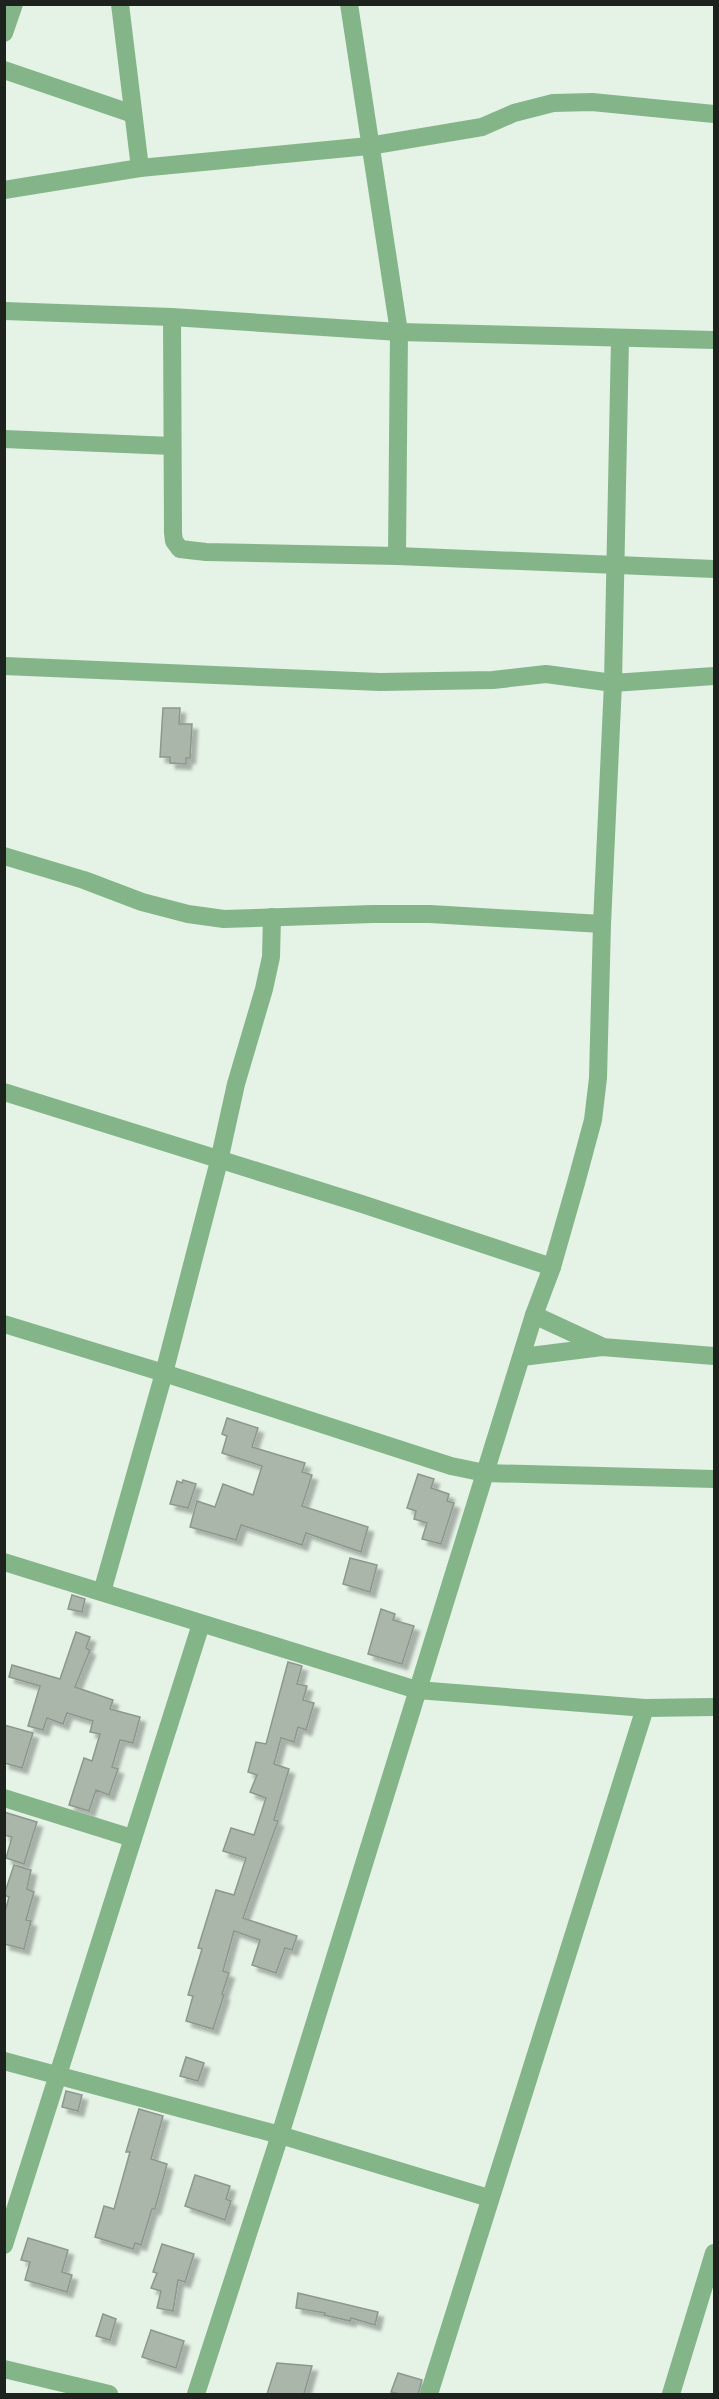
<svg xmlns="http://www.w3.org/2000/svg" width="719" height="2399" font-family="Arial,sans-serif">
<defs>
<filter id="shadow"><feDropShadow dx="5.5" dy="5.5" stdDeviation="1.5" flood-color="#0004"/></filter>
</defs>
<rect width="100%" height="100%" fill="#e5f2e6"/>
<!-- building -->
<g fill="#aab6aa" stroke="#8c988d" stroke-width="1.5" filter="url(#shadow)">
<path d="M163,708h17l-1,16h13l-2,34h-4v6l-16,-1v-6h-10z"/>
<path d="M227,1418l31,10 -6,19 53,16 -3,9 10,3 -10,31 66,21 -7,25 -55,-19 -4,12 -61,-20 -5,15 -46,-13 7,-26 18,6 8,-23 30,11 9,-29 -40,-13 5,-17 -5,-2z"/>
<path d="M418,1474l16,5 -3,9 18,6 -2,7 7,2 -13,41 -19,-5 5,-16 -13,-4 2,-8 -9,-3z"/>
<path d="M183,1480l13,4 -8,24 -18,-4 7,-23 5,2z"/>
<path d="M350,1558l27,7 -7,27 -27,-8z"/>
<path d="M72,1595l13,4 -3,13 -14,-3z"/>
<path d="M381,1609l14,5 -2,6 21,6 -12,38 -34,-10z"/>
<path d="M76,1632l14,5 -4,11 4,2 -15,37 38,13 -3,9 30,8 -7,26 -13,-3 -8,27 6,2 -9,26 -13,-5 -7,21 -20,-6 15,-47 8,3 8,-27 -10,-2 3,-11 -26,-8 -4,11 -16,-6 -4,12 -15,-4 12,-40 -31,-9 3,-12 48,14z"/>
<path d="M288,1662l14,4 -5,18 10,2 -4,14 11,3 -8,27 -8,-3 -4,15 -13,-4 -7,26 15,5 -15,51 4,1 -35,97 54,18 -5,14 -7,-2 -9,25 -24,-8 8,-25 -26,-9 -11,40 6,2 -7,21 2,1 -11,34 -27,-8 7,-25 -5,-1 14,-46 -4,-1 18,-58 18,5 12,-37 -23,-7 8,-23 23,7 12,-37 -16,-6 7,-17 -9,-3 8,-30 10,2z"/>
<path d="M4,1725l29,8 -11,35 -18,-5z"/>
<path d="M4,1812l33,10 -13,42 -18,-6 6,-21 -8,-2z"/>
<path d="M14,1865l17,5 -4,19 7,3 -8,28 5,1 -7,28 -20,-5v-29l5,-18 -5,-2z"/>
<path d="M186,2057l18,6 -6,18 -18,-5z"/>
<path d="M66,2091l16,4 -4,16 -16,-4z"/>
<path d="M139,2109l24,7 -12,43 16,5 -12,45h-3l-11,36 -6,-2 -2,6 -38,-12 9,-31 10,3 16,-57h-4z"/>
<path d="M195,2175l35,11 -4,13 5,2 -6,19 -40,-14z"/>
<path d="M28,2238l40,12 -6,22 10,3 -5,17 -42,-12 5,-18 -9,-2z"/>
<path d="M162,2244l32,10 -9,28 -7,-2 -5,31 -16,-3 4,-17 -10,-3 6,-15 -4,-1z"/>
<path d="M298,2293l80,19 -3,13 -24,-7 -1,3 -26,-6 1,-2 -29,-5z"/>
<path d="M103,2314l13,5 -6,21 -14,-4z"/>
<path d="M151,2330l33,11 -8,27 -34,-11z"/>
<path d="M277,2363l35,3 -8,28h-37z"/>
<path d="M398,2373l24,7 -4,14h-18l-9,-2z"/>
</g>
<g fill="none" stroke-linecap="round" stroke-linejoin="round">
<!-- street -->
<g stroke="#84b588" stroke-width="18">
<path d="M120,4l20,164"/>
<path d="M349,4l50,328 -2,224"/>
<path d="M4,33l10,-29"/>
<path d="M4,70l129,44"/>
<path d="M4,190l136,-22 229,-22 113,-19 32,-14 39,-10 39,-1 122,12"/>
<path d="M4,311l168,6 227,15 315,8"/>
<path d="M172,317l1,216 1,8 6,8 26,3 191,4 317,13"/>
<path d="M4,439l168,7"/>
<path d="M4,666l376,16 113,-2 53,-6 67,9 101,-7"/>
<path d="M4,856l80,24 58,22 46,12 36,5 149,-5h57l172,10"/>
<path d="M4,1092l358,112 190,63"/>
<path d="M534,1315l67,31"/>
<path d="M4,1324l160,49 287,93 34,7 229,6"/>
<path d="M522,1357l80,-10 112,9"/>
<path d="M4,1562l413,128 228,18 69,-1"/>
<path d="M102,1592l62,-219 55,-212 17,-77 28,-95 7,-32 1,-40"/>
<path d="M4,1798l128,40"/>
<path d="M4,2061l276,74 209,63"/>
<path d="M4,2245l197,-621"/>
<path d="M4,2369l105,25"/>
<path d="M196,2394l84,-259 254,-820 18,-48 24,-84 17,-63 5,-42 4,-154 11,-241 7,-344"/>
<path d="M429,2394l216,-686"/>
<path d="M671,2394l43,-141"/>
</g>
</g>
<!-- border -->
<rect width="719" height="2399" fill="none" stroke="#1e221e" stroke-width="12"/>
</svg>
